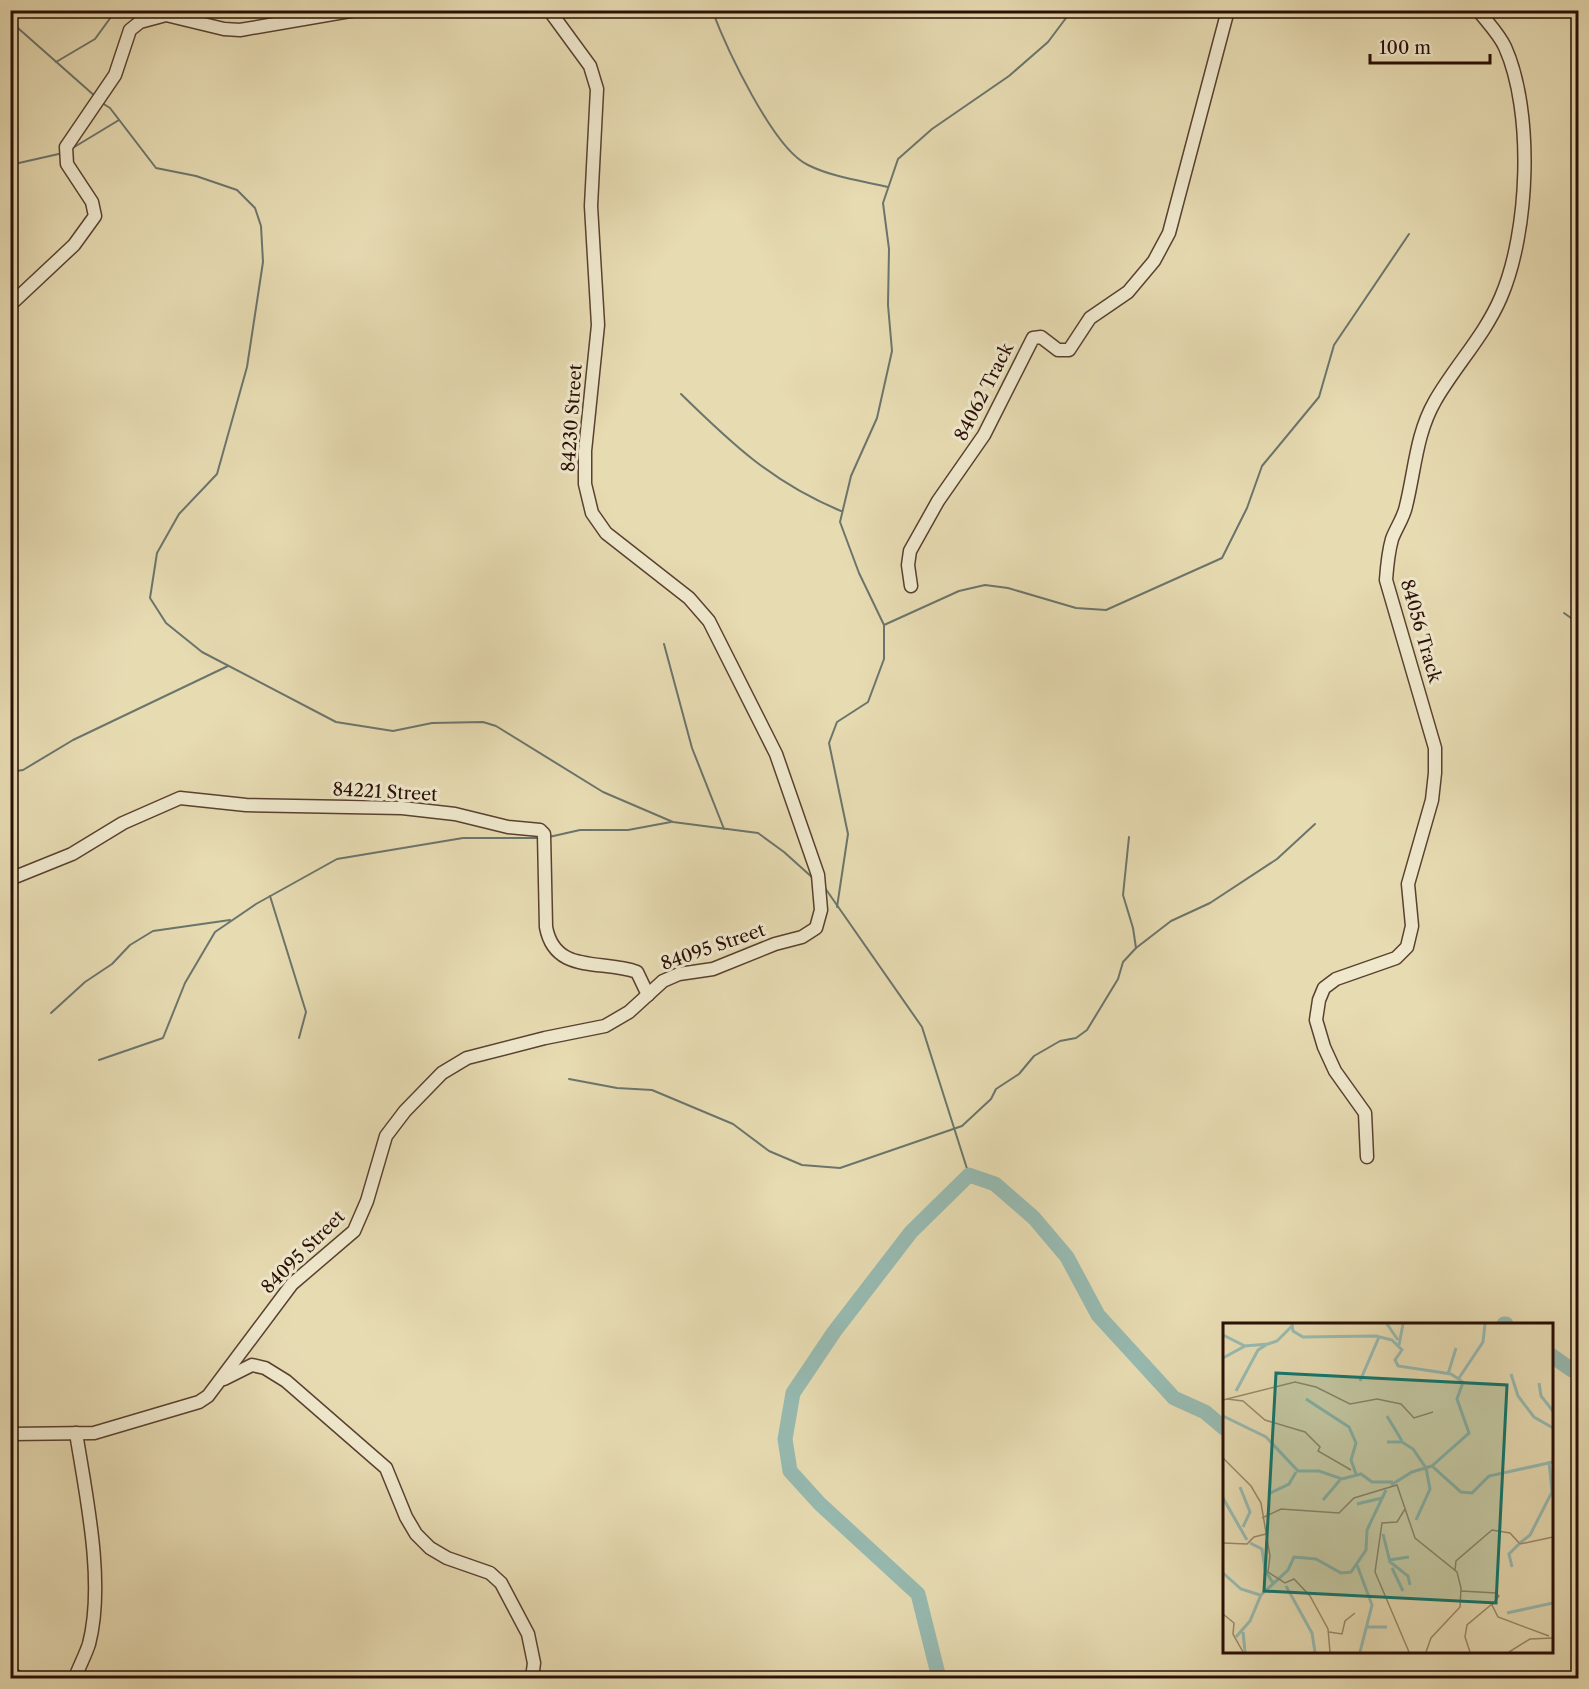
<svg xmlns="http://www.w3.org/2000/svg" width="1589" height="1689" font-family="'Libre Caslon Text',serif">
<rect width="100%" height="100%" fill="#e7dbb2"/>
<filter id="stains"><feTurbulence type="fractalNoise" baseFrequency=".00333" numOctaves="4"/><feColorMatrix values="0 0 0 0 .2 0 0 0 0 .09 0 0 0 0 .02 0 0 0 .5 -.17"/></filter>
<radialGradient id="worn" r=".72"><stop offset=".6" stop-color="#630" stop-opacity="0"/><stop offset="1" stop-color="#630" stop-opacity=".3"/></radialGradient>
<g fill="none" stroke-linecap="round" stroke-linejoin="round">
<!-- stream -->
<g stroke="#6b756c" stroke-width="2">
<path d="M712,10c14,37 61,139 96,155 24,12 54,16 80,22"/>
<path d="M10,21l86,76"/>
<path d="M56,62l39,-23 16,-22 13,-7"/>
<path d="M102,103l8,5 46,60 40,8 41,14 18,18 6,18 2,36 -16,105 -30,107 -38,40 -22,39 -7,45 16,25 36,29 134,70 57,9 39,-8 51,-1 13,4 107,66 70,30 85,11 26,19 30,27"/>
<path d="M71,149l48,-29"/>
<path d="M10,165l53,-12"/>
<path d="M681,394c51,50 92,89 160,117"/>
<path d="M1564,613l14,10"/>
<path d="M884,625l75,-34 26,-6 23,3 68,20 30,2 116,-52 25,-50 15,-42 57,-69 15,-52 75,-111"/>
<path d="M664,644l28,104 32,81"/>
<path d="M10,772l13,-2 50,-30 155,-74"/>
<path d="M549,837l31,-7h48l43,-8"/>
<path d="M825,888l97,139 47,148"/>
<path d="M270,896l36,116 -7,26"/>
<path d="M837,907l11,-73 -19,-91 8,-21 31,-20 16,-43v-34l-25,-52 -19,-51 11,-46 26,-58 15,-67 -4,-46 1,-56 -6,-46 15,-44 34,-30 77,-53 39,-34 24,-32"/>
<path d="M1136,948l35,-27 39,-18 67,-44 38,-35"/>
<path d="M51,1013l34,-31 27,-18 18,-19 23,-14 77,-11"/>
<path d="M99,1060l64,-22 22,-55 30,-51 41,-28 81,-45 126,-21h78"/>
<path d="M569,1079l48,9 35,2 81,34 36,27 33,14 38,3 122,-42 29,-27 5,-10 23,-15 15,-18 26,-15 16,-3 11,-8 31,-51 5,-17 13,-14 -3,-20 -10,-33 6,-58"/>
</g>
<!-- river -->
<g stroke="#97bab1" stroke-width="15">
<path d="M1504,1324h2"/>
<path d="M1552,1356l20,14 6,-2"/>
<path d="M939,1678l-21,-84 -98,-90 -30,-33 -5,-32 8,-46 41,-61 77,-100 58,-57 26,9 39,34 33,39 31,58 76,83 31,14 19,16"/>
</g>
<!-- minor casing -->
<g stroke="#594130" stroke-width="15">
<g id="minor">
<path d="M10,305l64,-60 21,-29 -3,-14 -25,-38 -1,-17 49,-72 15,-45 10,-8 26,-7 58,14 16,1 116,-20"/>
<path d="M911,586l-3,-21 2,-14 28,-50 46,-66 49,-97 8,-1 17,13h11l21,-32 38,-26 26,-31 15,-28 59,-223"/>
<path d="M10,879l62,-25 51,-31 57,-25 66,7 156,3 53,6 53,13 32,3 4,4 2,93c9,48 56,32 91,45l11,23"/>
<path d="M1367,1157l-2,-44 -30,-42 -11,-24 -8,-27 3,-20 5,-12 12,-9 60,-21 11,-11 5,-21 -4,-42 24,-84 3,-27v-25l-49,-168c1,-14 2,-27 6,-41 4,-11 12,-22 14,-33 9,-36 10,-72 29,-105 20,-35 50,-66 66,-104 28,-65 33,-185 4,-250 -6,-13 -18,-25 -27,-37"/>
<path d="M224,1379l28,-14 13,3 21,13 100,87 20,49 10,17 14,14 17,10 43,15 11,10 27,51 6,29 -2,15"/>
<path d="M10,1434l84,-1 105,-31 9,-6 84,-112 62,-53 13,-30 19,-65 19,-25 37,-38 25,-15 78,-20 60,-12 24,-14 34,-31 16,-7 34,-5 62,-25 27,-7 14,-9 5,-18 -3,-35 -42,-121 -67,-133 -20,-23 -83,-65 -14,-20 -7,-29v-33l13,-126 -7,-119 6,-117 -7,-23 -41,-56"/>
<path d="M10,1672l8,6"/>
<path d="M75,1678c4,-11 10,-22 14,-34 16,-61 -3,-149 -13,-211"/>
</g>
</g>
<!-- minor -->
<use href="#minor" stroke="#efe8cd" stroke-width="12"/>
</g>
<g text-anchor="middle" stroke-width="6" stroke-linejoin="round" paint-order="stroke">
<!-- street labels -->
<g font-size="18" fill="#2a0e05" stroke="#efe8cd">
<text transform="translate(984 392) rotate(-63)" y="6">84062 Track</text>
<text transform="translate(572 418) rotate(-86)" y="6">84230 Street</text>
<text transform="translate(1421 631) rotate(74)" y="6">84056 Track</text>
<text transform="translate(385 792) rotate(3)" y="6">84221 Street</text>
<text transform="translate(713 947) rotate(-19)" y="6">84095 Street</text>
<text transform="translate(303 1252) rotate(-45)" y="6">84095 Street</text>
</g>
</g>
<!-- overview -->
<g transform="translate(1223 1323)">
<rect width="330" height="330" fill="#e7dbb2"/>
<path fill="none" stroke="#97bab1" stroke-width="3" d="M69,1l1,7 10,6 73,-1 16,4 10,10 -7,10 3,6 53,8 12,8 -6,17 12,34 -37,33 29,26 11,1 17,-17 64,-14M164,1l11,16M0,12l22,11 23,-2 9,-3 15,-15M176,22l4,-21M0,35l22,-12M225,51l8,-26M288,51l7,22 16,21 19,11M236,55l24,-36 2,-18M137,58l19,-44M316,60l2,13 12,15M13,68l22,-41 8,-5M83,76l43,28 7,16 -5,17 5,14M0,93l43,21 32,34h21l23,8 19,-5 11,8h21M164,93l15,25M164,119h15l11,7 13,19 4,21 -14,31M168,162l21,-13 20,-6M17,164l10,25 -7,15M45,171l21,-10 7,-12M0,175l24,42M100,177l17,-20M134,181l25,-6M160,211l7,28 18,14 2,9M27,220l12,6 3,21 8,13M297,220l10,-8 22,-43 -3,-31M166,237l20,-3M134,242l15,40 -12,47M289,244l-3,-13 10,-10M169,245l11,23M0,250l18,16 19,6M63,263l26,47 3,19M284,290l46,-10M144,304h20M20,309l2,20M13,314l14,-16 11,-26 27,-25 6,-13 22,2 25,14 10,-1 15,-22 1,-20 19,-40"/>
<path fill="none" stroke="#9b896d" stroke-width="1.5" d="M4,76l16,2 22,19 40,12 15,15 -2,4 33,19M0,77l72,-18 21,5 34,17 27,-5 24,5 13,14 19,-6M0,135l28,28 10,17 9,53 -2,16 17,11 9,-4 16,17 18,33 2,23M182,186l-8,13 -15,1 -7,49 34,80M39,195l19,-9 58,4 15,-15 43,-13 18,53 42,34 4,16 -1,19 -29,31 -5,14M0,220l24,1 7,-7 12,-3M232,247l1,-9 36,-31 18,3 10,11 33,-7M238,268l35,2 3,3 -7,9 6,12 51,19M0,291l11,9 -1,11 10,18M106,309l13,2 3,-13 10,-8M247,329l-5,-15 2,-12 25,-21M286,329l21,-13 23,-1"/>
<path fill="#0f766e" fill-opacity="0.15" stroke="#0f766e" stroke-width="3" d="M53,50l231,12 -11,218 -232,-12z"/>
<rect width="330" height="330" fill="none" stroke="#2a0e05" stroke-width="3"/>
</g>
<!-- margin -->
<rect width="1589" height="1689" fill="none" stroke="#e7dbb2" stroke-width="36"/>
<rect x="12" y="12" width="1565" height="1665" fill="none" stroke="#2a0e05" stroke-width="3"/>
<rect x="18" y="18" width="1553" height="1653" fill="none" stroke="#2a0e05" stroke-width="1.5"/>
<!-- scale -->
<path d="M1370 54v9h120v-9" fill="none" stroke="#2a0e05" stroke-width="3"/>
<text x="1379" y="54" font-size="18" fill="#2a0e05" stroke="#efe8cd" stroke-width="4.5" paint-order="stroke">100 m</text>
<rect width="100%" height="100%" filter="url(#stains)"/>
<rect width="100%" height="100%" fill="url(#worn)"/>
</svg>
